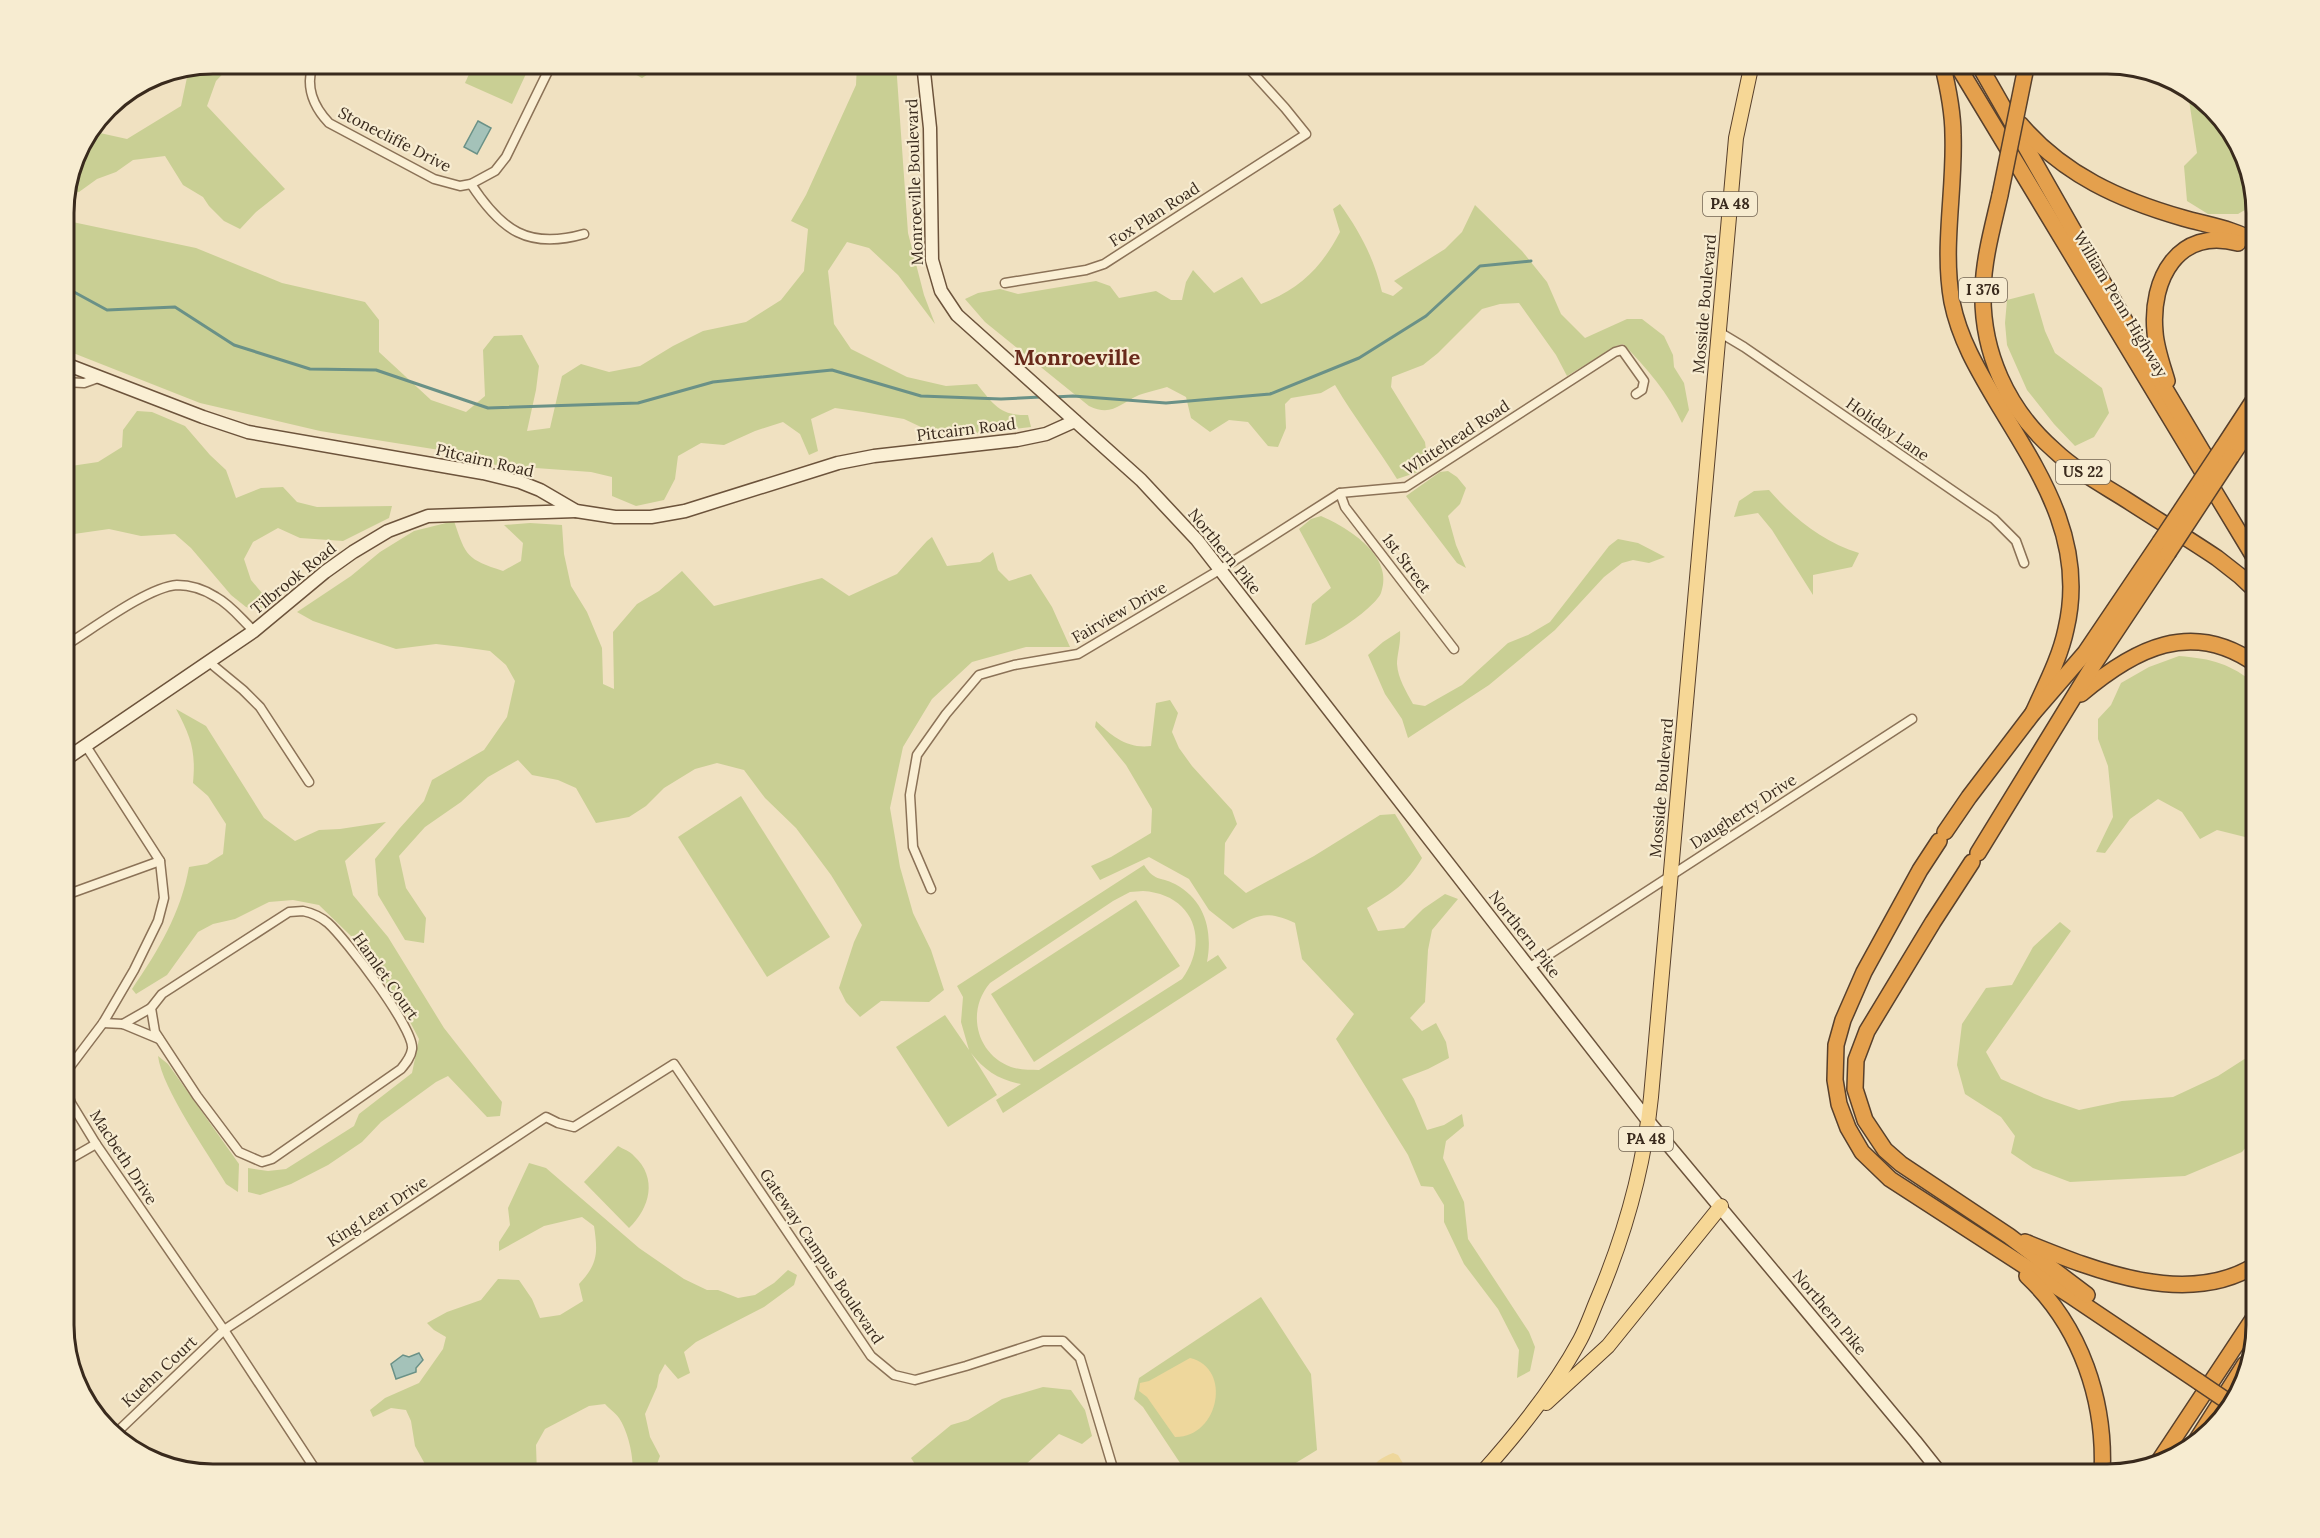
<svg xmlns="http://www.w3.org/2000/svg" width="2320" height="1538" font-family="Lora,serif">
<rect width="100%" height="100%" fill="#f0e1c1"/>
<!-- green -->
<g fill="#c9cf94" fill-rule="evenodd">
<path d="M213,63h20l-17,18 -9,25 78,83 -29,23 -16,17 -16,-8 -15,-15 -6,-9 -20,-12 -18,-29 -32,4 -17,12 -19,7 -18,13 -13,-2 9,-35 16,-24 36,8 54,-33 8,-38z"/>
<path d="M474,63h57l-19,41 -47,-21z"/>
<path d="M624,63h41l-23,15 -15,-8z"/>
<path d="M857,63h39l12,170 16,62 11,29 -37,-49 -29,-27 -22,-6 -19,29 6,53 17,25 56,28 39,9 31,-2c16,20 23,32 51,31l3,12 -64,7 -29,1 -34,-16 -41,-7 -28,-4 -24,11 7,32 -9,4 -9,-21 -17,-12 -28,9 -31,14 -23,-2 -23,13 -3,23 -11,21 -28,6 -24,-10v-19l-21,-5 -95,-7 -44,-13 -132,-21 -120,-28 -137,-54v-129l133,28 86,35 83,19 14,18v32l52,48 35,12 19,-16 -2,-46 11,-14 28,-1 17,31 -3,24 -9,41 23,-3 12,-52 19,-12 28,8 31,-6 33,-20 30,-15 43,-9 35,-22 23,-29 4,-42 -17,-8 15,-26 50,-110z"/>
<path d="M2187,87l50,51 18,66 -17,10h-30l-21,-13 -3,-35 13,-13z"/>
<path d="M1340,204c20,28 34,54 42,88l11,4 10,-8 -9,-7 51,-32 17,-17 13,-27 47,46 25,31 14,32 24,24 42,-19h15l22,17 9,19 1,12 10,16 5,27 -7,13c-13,-29 -36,-56 -59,-79l-7,2 -49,30 -11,-21 -37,-52 -19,1 -18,5 -44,44 -15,12 -31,12 -1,10 34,55 2,16 -9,14 -21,7c-20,-32 -43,-62 -62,-94l-14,8 -30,5 -6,6 1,24 -8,19 -10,-1 -20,-24 -19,-2 -19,12 -19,-14 -5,-21 -19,-10c-9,3 -20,5 -28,8 -20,9 -27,22 -50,11l-104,-84 -20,-23 13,-6 22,-4 18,5 78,-13 14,5 9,12 37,-7 15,9h11l4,-18 7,-12 21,23 28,-16 19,27c39,-15 60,-36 79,-72l-7,-23z"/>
<path d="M2034,293l11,38 10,22 47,35 7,25 -15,24 -19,9 -21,-22 -27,-34 -20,-45 -2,-22 2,-23z"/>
<path d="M137,411l15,1 33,14 25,29 16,15 10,28 25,-10 22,-1 14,15 20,5 75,-1 -3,12 -46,23 -43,-3 -22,-10 -25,14 -9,17 7,21 16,19 -6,12 -15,-4 -15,-12 -40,-47 -16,-14 -34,2 -32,-7 -35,5 -11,5v-70l8,-3 27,-4 24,-15 1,-17z"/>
<path d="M1448,471l9,6 9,11 -6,16 -12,12 8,29 10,23 -9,-5 -51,-67 34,-24z"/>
<path d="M1769,490c24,28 54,52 90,63l-7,14 -39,8v20l-41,-65 -14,-17 -24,4 5,-16 15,-10z"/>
<path d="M1321,516c28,12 74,41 60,77 -4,10 -28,28 -38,34 -12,7 -24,16 -38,18l7,-41 19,-16 -32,-59 12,-10z"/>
<path d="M454,521c12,36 13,38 49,50l18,-10 2,-18 -19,-18 26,-2 32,2 2,29 7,32 16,26 15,36 1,36 11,5 -1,-57 24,-28 22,-13 23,-20 32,35 108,-28 27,18 48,-22 30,-33 5,-4 15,29 33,-4 13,-10 5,18 11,11 22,-7 21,33 18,40h-44l-54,15 -40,37 -29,48 -13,61 10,59 13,46 18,37 13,40 -15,12 -48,-1 -21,16 -14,-15 -7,-14 15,-46 8,-17 -31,-50 -35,-47 -31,-30 -21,-28 -27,-7 -22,6 -31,19 -18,18 -17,11 -33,6 -20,-35 -18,-8 -26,-5 -14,-15 -30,17 -27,25 -36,25 -26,29 7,32 20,30 -2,25 -19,-3 -27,-45 -3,-36 24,-30 25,-28 8,-21 52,-30 23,-33 8,-36 -9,-16 -16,-14 -28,-4 -26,-3 -40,5 -83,-28 -16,-9 54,-36 29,-24 34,-21z"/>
<path d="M1618,539l20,4 27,14 -16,6 -16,-3 -11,3 -18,14 -49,53 -66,55 -81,53 -6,-19 -17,-25 -17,-39 15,-13 17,-11c1,12 -3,24 -3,33 1,15 9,27 16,40l12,2 37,-21 46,-42 20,-8 22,-13 59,-76z"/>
<path d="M2179,656c34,3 50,7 78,29v155l-40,-10 -17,9 -18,-27 -24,-13 -28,20 -25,34 -9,-1 17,-35 -5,-51 -10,-27v-20l13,-14 10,-22 28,-16z"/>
<path d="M1170,700l8,13 -6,19 7,16 13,18 40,44 5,14 -12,19 -1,31 22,19 68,-37 66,-41 15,-1 27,44c-16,27 -29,34 -55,50l11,23 26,-3 19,-19 22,-15 13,5 -26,31 -4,20 -3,52 -15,16 12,13 14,-8 10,19 3,16 -21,11 -26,10 12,20 13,31 17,-5 18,-11 2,12 -18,15 -3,17 21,44 4,37 61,93 6,15 -5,24 -13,7 2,-28 -21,-41 -34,-45 -20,-42v-17l-11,-18 -12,-1 -13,-31 -72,-116 18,-25 -52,-55 -7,-36c-29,-13 -36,-9 -62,6l-24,-19 -20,-31 -40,-22 -49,23 -9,-14 20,-9 40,-24 1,-24 -26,-44 -31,-38 1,-6c16,15 31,28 55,25l5,-43z"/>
<path d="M176,709l30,17 58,92 31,23 24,-11 21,-1 46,-7 -41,39 8,34 35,42 56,91 58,74 -2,14 -13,1 -39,-41 -12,6 -55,40 -19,20 -34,23 -37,19 -31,11 -12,-3v-24l20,3 18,-2 68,-43 5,-12 53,-41 7,-34 -20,-38 -47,-64 -33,-32 -26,-5 -24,2 -34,17 -22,5 -15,8 -31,43 -31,19 -4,-5c26,-38 49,-76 57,-122l18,-3 16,-10 3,-30 -18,-28 -15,-13c3,-32 -2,-46 -17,-74z"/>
<path d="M741,796l89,141 -63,40 -89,-140z"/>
<path d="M1144,865c11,17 15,11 31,19 30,16 38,47 32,78l11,-7 9,13 -224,145 -7,-13 25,-16c-22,-4 -37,-14 -50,-31l26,42 -49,32 -52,-80 49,-32 24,35 -8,-28 2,-25 -6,-11zM1143,891c49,3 68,48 39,88l-143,91c-9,0 -19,0 -28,-3 -35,-13 -45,-56 -21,-84l123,-82 17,-9z"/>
<path d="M1136,900l44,66 -146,96 -43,-68z"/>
<path d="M2060,922l11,9 -85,121 15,27 43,19 35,12 43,-9 51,-4 45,-21 39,-25v83l-15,18 -57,24 -115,6 -37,-14 -22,-15 4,-17 -14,-19 -36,-23 -8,-29 5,-41 24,-36 26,-3 21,-38z"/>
<path d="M158,1056l10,8 71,100 -1,28 -12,-8c-18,-31 -64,-95 -68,-128z"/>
<path d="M618,1146c5,3 12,5 16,10 24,22 16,52 -5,72l-45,-46z"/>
<path d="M529,1163l17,5 93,80 45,31 23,11h11l20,8 17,-3 19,-12 14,-13 9,5 -3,10 -30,22 -68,35 -12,10 6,21 -12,6 -13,-15 -6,11 -2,12 -12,27 5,23 10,19 -7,19h-21c3,-15 -4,-44 -13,-57 -3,-5 -10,-9 -14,-14l-16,2 -44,23 -9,16 1,30h-106l-16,-29 -4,-25 -5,-11 -15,-2 -18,9 -3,-7 15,-12 34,-15 24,-34 3,-12 -12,-7 -7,-7 20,-11 34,-12 17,-21 21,1 13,19 8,19 20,-3 23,-14 -4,-17c19,-20 19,-31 15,-58l-12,-9 -38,9 -45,25v-9l11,-17 -2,-17z"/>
<path d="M1261,1297l50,77 6,76 -41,25h-88l-45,-68 -9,-8 5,-21z"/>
<path d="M1043,1387l28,3 14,20 7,26 -10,8 -23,-10 -45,41h-92l-11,-17 40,-33 17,-5 34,-21z"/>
</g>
<!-- sand -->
<g fill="#eed79c">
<path d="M1190,1358c43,10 29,80 -15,79l-28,-40 -8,-6 1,-8 9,-2z"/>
<path d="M1393,1453l5,2 12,20h-40c3,-13 11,-17 23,-22z"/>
</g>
<!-- water -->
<g fill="#a4c2b9" stroke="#6a9187" stroke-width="1.5">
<path d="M478,121l13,7 -14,26 -13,-7z"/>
<path d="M419,1353l4,7 -7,8v4l-20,7 -5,-15 12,-9 6,2z"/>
</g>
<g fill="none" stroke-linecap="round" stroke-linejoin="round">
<!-- stream -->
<g stroke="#6a9187" stroke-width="3">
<path d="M63,286l44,24 68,-3 59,38 76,24 66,1 112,38 150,-5 75,-21 119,-12 89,26 80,3 40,-2"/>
<path d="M1054,397l19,-1 93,7 104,-9 89,-36 67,-42 54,-50 51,-5"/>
</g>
<!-- street casing -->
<g stroke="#8b7257" stroke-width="11">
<g id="street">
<path d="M313,63c-8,24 0,43 16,60l105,56 26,7 11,-2 24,-13 11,-14 46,-94"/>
<path d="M471,184c30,46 57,66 113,50"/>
<path d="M1005,283l81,-13 18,-6 202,-130 -21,-26 -41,-45"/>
<path d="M1719,332l25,15 250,172 22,22 8,22"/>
<path d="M63,382l21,1 14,-5"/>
<path d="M1340,493l5,14 109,142"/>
<path d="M63,647c27,-16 84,-60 114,-62 13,0 28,5 39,12 15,8 26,23 38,34"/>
<path d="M209,662l34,28 17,17 49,75"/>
<path d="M86,746l74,115 4,37 -6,23 -24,49 -31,53 -37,49 -1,14 6,17 25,41 128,186 95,145"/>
<path d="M931,889l-18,-42 -3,-52 7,-40 29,-41 33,-39 35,-10 64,-11 143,-85 119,-76 66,-6 209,-135 7,-2 22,31 -2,9 -6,4"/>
<path d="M63,896l97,-35"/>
<path d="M303,911c9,2 18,6 25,12 17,15 87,106 84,126 -1,8 -6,14 -11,20l-129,90 -10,3 -23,-10 -42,-56 -42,-64 -4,-24 11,-14 127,-82z"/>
<path d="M63,939l5,-8v-38"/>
<path d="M1530,967l382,-248"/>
<path d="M103,1023l20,1 36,15"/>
<path d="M123,1024l28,-16"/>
<path d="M63,1163l33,-19"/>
<path d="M115,1434l109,-104 322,-213 12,6 16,4 100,-63 197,292 23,19 21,5 51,-14 77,-25h20l17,17 35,117"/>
</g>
</g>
<!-- secondary casing -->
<g stroke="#6c533b" stroke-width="15">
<g id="secondary">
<path d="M923,63l7,65 2,132 9,31 16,24 184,165 56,60 452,582 266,319 27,34"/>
<path d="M63,363l140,54 45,15 235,41 37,9 20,8 36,21 39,6h36l34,-6 153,-48 36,-7 143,-16 29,-6 29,-13"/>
<path d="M63,761l191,-130 71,-59 28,-20 35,-21 40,-15 148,-5"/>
</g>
</g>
<!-- primary casing -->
<g stroke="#58402c" stroke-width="16">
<g id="primary">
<path d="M1546,1403l62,-57 113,-140"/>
<path d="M1480,1475c37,-41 73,-85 100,-135 7,-13 12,-28 18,-42 27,-64 46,-132 53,-201l85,-959 16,-75"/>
</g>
</g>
<!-- highway casing -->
<g stroke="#58402c" stroke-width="18">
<g id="highway">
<path d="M1942,63c6,24 11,47 11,72 2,56 -11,112 -1,167 8,40 29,73 49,107 42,69 85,135 65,220 -6,29 -21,57 -33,84"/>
<path d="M1956,63l301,499"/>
<path d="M1978,63l155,272 84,141"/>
<path d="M2020,124c44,51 100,76 163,94 24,7 53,11 74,25"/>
<path d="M2000,195c-7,31 -16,62 -17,94 -2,62 24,120 71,161 21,20 47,34 71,49 31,20 62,39 92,59l23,18 17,16"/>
<path d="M2167,381c-5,-17 -11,-33 -12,-49 -5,-53 23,-105 83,-89"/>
<path d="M2223,447l34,-52"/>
<path d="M2231,457l26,-39"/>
<path d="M2081,694c53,-45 111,-76 176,-29"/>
<path d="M1945,832l24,-35 64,-84 52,-60 75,-111"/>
<path d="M1939,841l-19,29 -56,102 -21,48 -7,25 -1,35 4,24 9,24 14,24 28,27 181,117 128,86"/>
<path d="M1978,853l116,-189 74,-111"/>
<path d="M1972,862l-39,60 -66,109 -11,29 -1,29 10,31 20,30 16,14 108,72 78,59"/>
<path d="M2025,1242c69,28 163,67 232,22"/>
<path d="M2027,1276c54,51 79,125 75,199"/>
<path d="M2194,1444l51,-80"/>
<path d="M2159,1461l98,-148"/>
</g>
</g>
<!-- street -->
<use href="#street" stroke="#faefd4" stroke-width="8"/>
<!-- secondary -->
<use href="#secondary" stroke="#faefd4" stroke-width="12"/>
<!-- primary -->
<use href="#primary" stroke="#f6d796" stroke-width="14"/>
<!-- highway -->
<use href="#highway" stroke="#e4a04d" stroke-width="15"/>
<!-- highway-bridge casing -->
<g stroke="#58402c" stroke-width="18" stroke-linecap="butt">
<g id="highway-bridge">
<path d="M2000,195l25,-123"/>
<path d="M2160,542l63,-95"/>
<path d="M2168,553l63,-96"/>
<path d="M2199,1382l34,23"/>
</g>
</g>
<!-- highway-bridge -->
<use href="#highway-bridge" stroke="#e4a04d" stroke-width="15"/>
</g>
<g text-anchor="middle" stroke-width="4.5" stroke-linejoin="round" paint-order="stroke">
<!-- shield labels -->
<g fill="#f7ecd1" stroke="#726453" stroke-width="1.5">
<rect x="1703" y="192" width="54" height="24" rx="4.5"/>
<rect x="1959" y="278" width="48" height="24" rx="4.5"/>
<rect x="2056" y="460" width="54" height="24" rx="4.5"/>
<rect x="1619" y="1127" width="54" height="24" rx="4.5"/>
</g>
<g font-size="15" font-weight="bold" fill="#392a1d">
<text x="1730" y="209">PA 48</text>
<text x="1983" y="295">I 376</text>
<text x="2083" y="477">US 22</text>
<text x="1646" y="1144">PA 48</text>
</g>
<!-- street labels -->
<g font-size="16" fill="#392a1d" stroke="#f7ecd1">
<text transform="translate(395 139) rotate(27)" y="6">Stonecliffe Drive</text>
<text transform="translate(914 182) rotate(-92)" y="6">Monroeville Boulevard</text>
<text transform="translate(1154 214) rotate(-33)" y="6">Fox Plan Road</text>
<text transform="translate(1704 304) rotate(-85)" y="6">Mosside Boulevard</text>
<text transform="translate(2121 304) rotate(59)" y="6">William Penn Highway</text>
<text transform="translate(966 429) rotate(-7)" y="6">Pitcairn Road</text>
<text transform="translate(1888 429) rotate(35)" y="6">Holiday Lane</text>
<text transform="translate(1456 437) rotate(-33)" y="6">Whitehead Road</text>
<text transform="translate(485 460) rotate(13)" y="6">Pitcairn Road</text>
<text transform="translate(1225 551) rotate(51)" y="6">Northern Pike</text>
<text transform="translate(1407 563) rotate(53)" y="6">1st Street</text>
<text transform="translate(293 578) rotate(-39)" y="6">Tilbrook Road</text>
<text transform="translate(1119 612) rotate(-30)" y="6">Fairview Drive</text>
<text transform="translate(1661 788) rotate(-85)" y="6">Mosside Boulevard</text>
<text transform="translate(1743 811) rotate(-33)" y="6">Daugherty Drive</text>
<text transform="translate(1525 934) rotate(52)" y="6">Northern Pike</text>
<text transform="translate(386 976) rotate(55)" y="6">Hamlet Court</text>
<text transform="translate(124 1157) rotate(57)" y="6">Macbeth Drive</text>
<text transform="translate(377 1211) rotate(-33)" y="6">King Lear Drive</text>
<text transform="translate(822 1256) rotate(56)" y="6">Gateway Campus Boulevard</text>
<text transform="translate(1830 1312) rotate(50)" y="6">Northern Pike</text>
<text transform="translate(159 1371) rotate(-43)" y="6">Kuehn Court</text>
</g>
<!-- district labels -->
<g font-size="22" font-weight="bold" fill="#68291a" stroke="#f7ecd1">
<text x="1077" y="365">Monroeville</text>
</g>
</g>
<!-- crop -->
<path d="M0 0H2320V1538H0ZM213 74H2107A139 139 0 0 1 2246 213V1325A139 139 0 0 1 2107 1464H213A139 139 0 0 1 74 1325V213A139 139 0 0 1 213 74Z" fill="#f7ecd1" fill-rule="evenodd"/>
<path fill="none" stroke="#392a1d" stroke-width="3" d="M213 74H2107A139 139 0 0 1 2246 213V1325A139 139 0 0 1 2107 1464H213A139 139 0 0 1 74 1325V213A139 139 0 0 1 213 74Z"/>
</svg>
